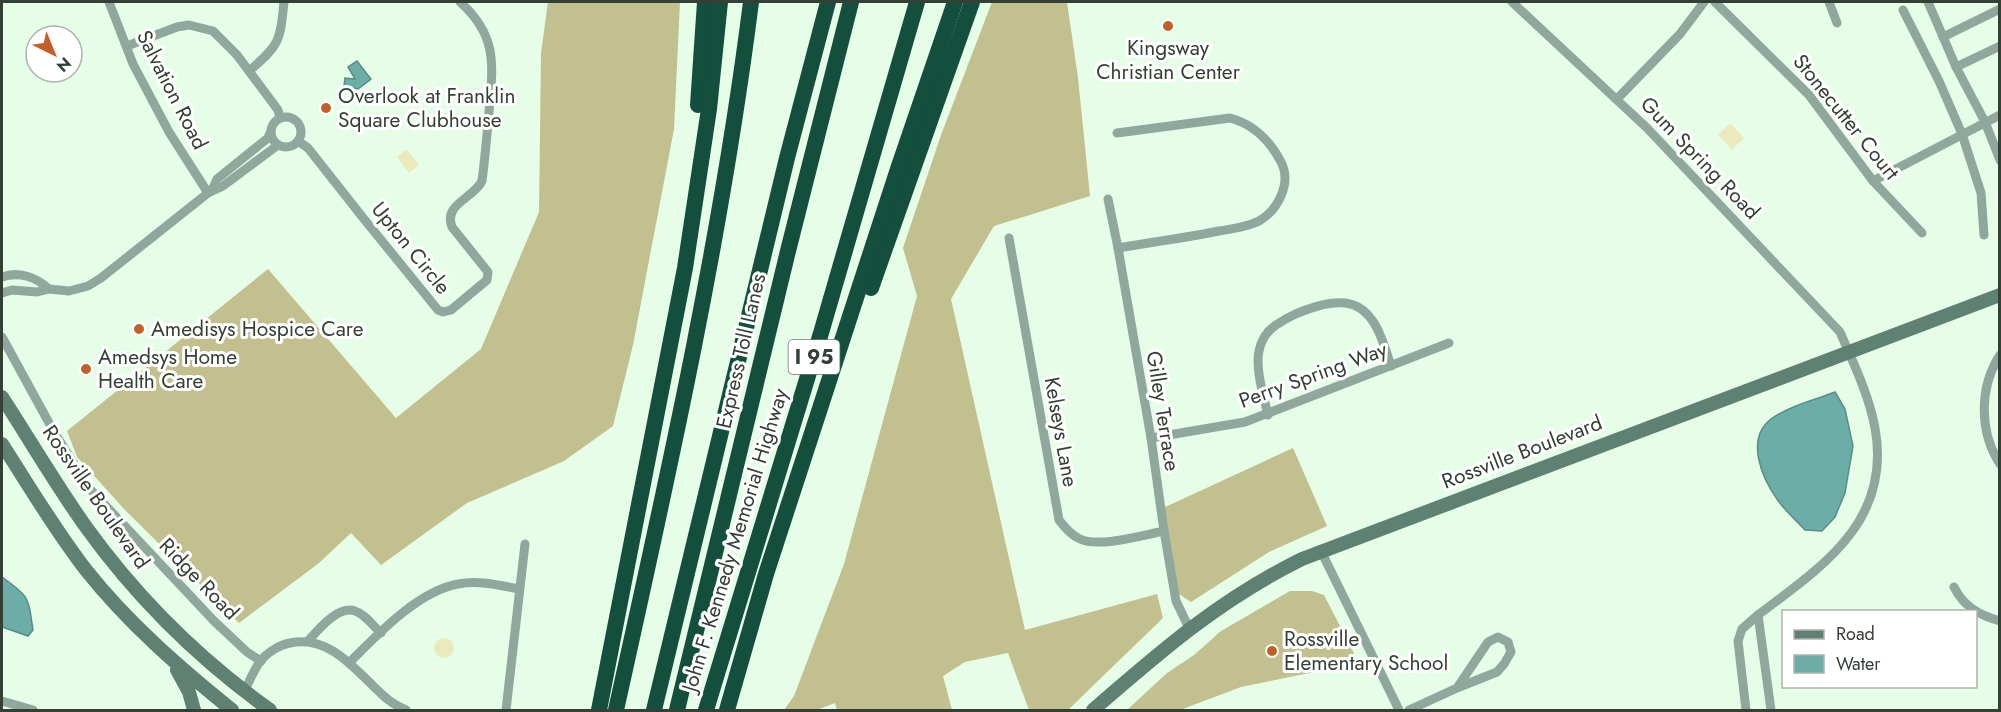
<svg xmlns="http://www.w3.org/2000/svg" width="2001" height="712" font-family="Jost,sans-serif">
<rect width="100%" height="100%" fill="#e6fee8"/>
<!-- green -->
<g fill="#ebeabc">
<path d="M1730,123l14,15 -12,12 -14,-15z"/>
<path d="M406,149l13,16 -10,8 -12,-16z"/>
<circle cx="444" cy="648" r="10"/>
</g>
<!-- forest -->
<g fill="#c1c08e">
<path d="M548,2h132l-6,127 -41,216 -20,81 -49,35 -97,42 -86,62 -30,-32 -32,30 -80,60 -114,-113 -48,-53 -10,-26 201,-162 128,149 85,-69 58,-137 2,-159z"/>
<path d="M992,2h75l11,76 12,118 -96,30 -43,73 74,331 132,-36 6,24 -95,92h-39l-21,-57 -43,9 -22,14 9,34h-115l-2,-7 -18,7h-33l10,-14 50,-132 73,-268 -14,-48 38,-113z"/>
<path d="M1293,448l34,78 -58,26 -78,50 -18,-12 -10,-82z"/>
<path d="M1290,591h22l12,4 33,64 -28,10 -88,18 -61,23h-53l40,-37 27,-18 27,-24z"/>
</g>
<!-- water -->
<g fill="#6cada8" stroke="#5b8c86" stroke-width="1.5">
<path d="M357,61l14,18 -13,10 -14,-3 1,-8 10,1 -7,-12z"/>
<path d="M1835,392l10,17 8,37 -8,47 -10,24 -13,14 -17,-1c-9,-10 -21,-20 -28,-31 -15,-21 -32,-60 -6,-80 18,-13 44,-19 64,-27z"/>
<path d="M2,577c28,20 26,20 31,53l-5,6 -26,-9z"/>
</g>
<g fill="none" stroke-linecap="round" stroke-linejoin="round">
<!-- minor -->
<g stroke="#8fa79d" stroke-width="9">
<path d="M109,2l24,62 36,68 39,61"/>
<path d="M1512,2l135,126 193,204c13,30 29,63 35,96 17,93 -52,138 -117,187"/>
<path d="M1715,2l94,93 64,86 49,52"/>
<path d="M1829,2l8,21"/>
<path d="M1928,2l28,65 29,55 15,38"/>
<path d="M1903,10l36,71 23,53 19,59 3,42"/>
<path d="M1943,37l57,-28"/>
<path d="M127,46l50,-19 12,-2 24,6 24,24 41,55 2,8"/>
<path d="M1956,67l44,-21"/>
<path d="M249,71c31,-26 31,-30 35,-69"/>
<path d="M1617,99l63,-65 24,-32"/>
<circle cx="286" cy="132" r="15"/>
<path d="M1117,133l113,-15c23,6 40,23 51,44 11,21 -3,48 -22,59 -12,6 -27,8 -40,10 -34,7 -67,11 -101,17"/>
<path d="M298,141l10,7 56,71 74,91 5,2 8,-2 36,-30 1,-8 -36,-45c-9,-23 22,-29 30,-46 3,-23 5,-46 7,-69 4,-47 9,-76 -29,-110"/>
<path d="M1873,181l127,-66"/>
<path d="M212,190l5,-11 51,-41 2,-5"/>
<path d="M1108,199l10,49 33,190 13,93 12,70 13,27"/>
<path d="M1009,238l50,282c6,8 12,15 21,19 19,9 63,-4 84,-8"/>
<path d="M2,277c17,-6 34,0 47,12"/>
<path d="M2,293l10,-3 25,2 12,-3 20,2 19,-5 13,-8 107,-85 15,-7 55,-41"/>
<path d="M2,337l52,95 36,57 124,132 33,31 14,9"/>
<path d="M2000,355c-21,32 -21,77 0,109"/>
<path d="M1268,415c-4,-17 -13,-47 -9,-64 2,-10 8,-20 17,-26 19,-13 60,-30 82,-18 20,11 26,39 33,59"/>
<path d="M1151,438l94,-16 204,-79"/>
<path d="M1321,551l78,159"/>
<path d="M1954,587c10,20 25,28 46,34"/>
<path d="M308,641c10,-11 30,-36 47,-30 10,3 18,15 26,22"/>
<path d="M349,663c28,-28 69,-72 109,-79 20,-4 41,1 61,5"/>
<path d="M244,692c5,-10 9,-20 15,-29 7,-10 20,-18 31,-20 42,-9 68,31 96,55 6,5 13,9 20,12"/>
<path d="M2,701l31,9"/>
<path d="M506,710l19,-166"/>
<path d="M1409,710l48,-22 40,-16 7,-8 7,-12 -3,-10 -10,-5 -10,5 -31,46"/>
<path d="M1746,710l-8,-69 4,-12 16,-14 13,95"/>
</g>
<!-- secondary -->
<g stroke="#5e8173" stroke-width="14">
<path d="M2,397c28,43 54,88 84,130 51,71 113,132 184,183"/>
<path d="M2,444c27,42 53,86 84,126 42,53 94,98 146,140"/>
<path d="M177,670l12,22 5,18"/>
<path d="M1093,710c68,-59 126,-110 209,-151l698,-264"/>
</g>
<!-- motorway -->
<g stroke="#144f3d" stroke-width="16">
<path d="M698,105l7,-103"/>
<path d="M871,288l101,-286"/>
<path d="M599,710l86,-442 24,-159 11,-107"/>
<path d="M616,710c52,-234 105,-470 135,-708"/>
<path d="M654,710l133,-552 41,-156"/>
<path d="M677,710l111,-459 63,-249"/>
<path d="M706,710l115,-377 96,-331"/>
<path d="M727,710l39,-136 132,-405 57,-167"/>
</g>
</g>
<!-- markers -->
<g fill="#c35f29" stroke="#fff" stroke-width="2">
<circle cx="1168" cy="26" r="6"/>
<circle cx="326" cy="108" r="6"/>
<circle cx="139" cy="329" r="6"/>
<circle cx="86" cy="369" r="6"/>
<circle cx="1272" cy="651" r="6"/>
</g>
<g text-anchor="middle" stroke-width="6" stroke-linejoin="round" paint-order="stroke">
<!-- shield labels -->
<rect fill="#fff" stroke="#717972" stroke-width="1.5" x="788.5" y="340" width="51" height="34" rx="4.5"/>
<g font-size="20" font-weight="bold" fill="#344036">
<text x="814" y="364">I 95</text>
</g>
<!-- poi labels -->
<g font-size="21" fill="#344036" stroke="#fff" text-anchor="start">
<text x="1168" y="55" text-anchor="middle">Kingsway<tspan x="1168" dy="24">Christian Center</tspan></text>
<text x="338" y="103">Overlook at Franklin<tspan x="338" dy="24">Square Clubhouse</tspan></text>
<text x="151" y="336">Amedisys Hospice Care</text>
<text x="98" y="364">Amedsys Home<tspan x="98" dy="24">Health Care</tspan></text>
<text x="1284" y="646">Rossville<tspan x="1284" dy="24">Elementary School</tspan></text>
</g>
<!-- street labels -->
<g font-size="21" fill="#344036" stroke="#fff">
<text transform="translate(172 90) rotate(63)" y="7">Salvation Road</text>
<text transform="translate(1846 117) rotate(51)" y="7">Stonecutter Court</text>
<text transform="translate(1700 158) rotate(46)" y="7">Gum Spring Road</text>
<text transform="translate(411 248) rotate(51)" y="7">Upton Circle</text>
<text transform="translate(741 351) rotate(-77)" y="7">Express Toll Lanes</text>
<text transform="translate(1313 375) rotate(-20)" y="7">Perry Spring Way</text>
<text transform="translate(1163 411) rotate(81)" y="7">Gilley Terrace</text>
<text transform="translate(1061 432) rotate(80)" y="7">Kelseys Lane</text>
<text transform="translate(1522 452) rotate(-21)" y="7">Rossville Boulevard</text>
<text transform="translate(96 497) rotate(55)" y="7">Rossville Boulevard</text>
<text transform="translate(735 540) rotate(-73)" y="7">John F. Kennedy Memorial Highway</text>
<text transform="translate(199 579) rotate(46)" y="7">Ridge Road</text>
</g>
</g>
<!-- border -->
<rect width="2001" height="712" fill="none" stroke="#344036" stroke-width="6"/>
<!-- legend -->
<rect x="1782" y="610" width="195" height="78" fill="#ffffff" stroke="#aeb3af" stroke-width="1.5"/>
<rect x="1794" y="630" width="30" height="9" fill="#5e8173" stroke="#aeb3af" stroke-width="1.5"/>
<text x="1836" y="640" font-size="18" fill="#344036">Road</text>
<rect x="1794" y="655" width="30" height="18" fill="#6cada8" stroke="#aeb3af" stroke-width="1.5"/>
<text x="1836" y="670" font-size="18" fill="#344036">Water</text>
<!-- north arrow -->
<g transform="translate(54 54) rotate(137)"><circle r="28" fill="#ffffff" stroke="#aeb3af" stroke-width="1.5"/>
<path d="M0-4.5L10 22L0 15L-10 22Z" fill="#c35f29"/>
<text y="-9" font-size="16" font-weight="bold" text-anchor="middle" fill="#344036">N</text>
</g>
</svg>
